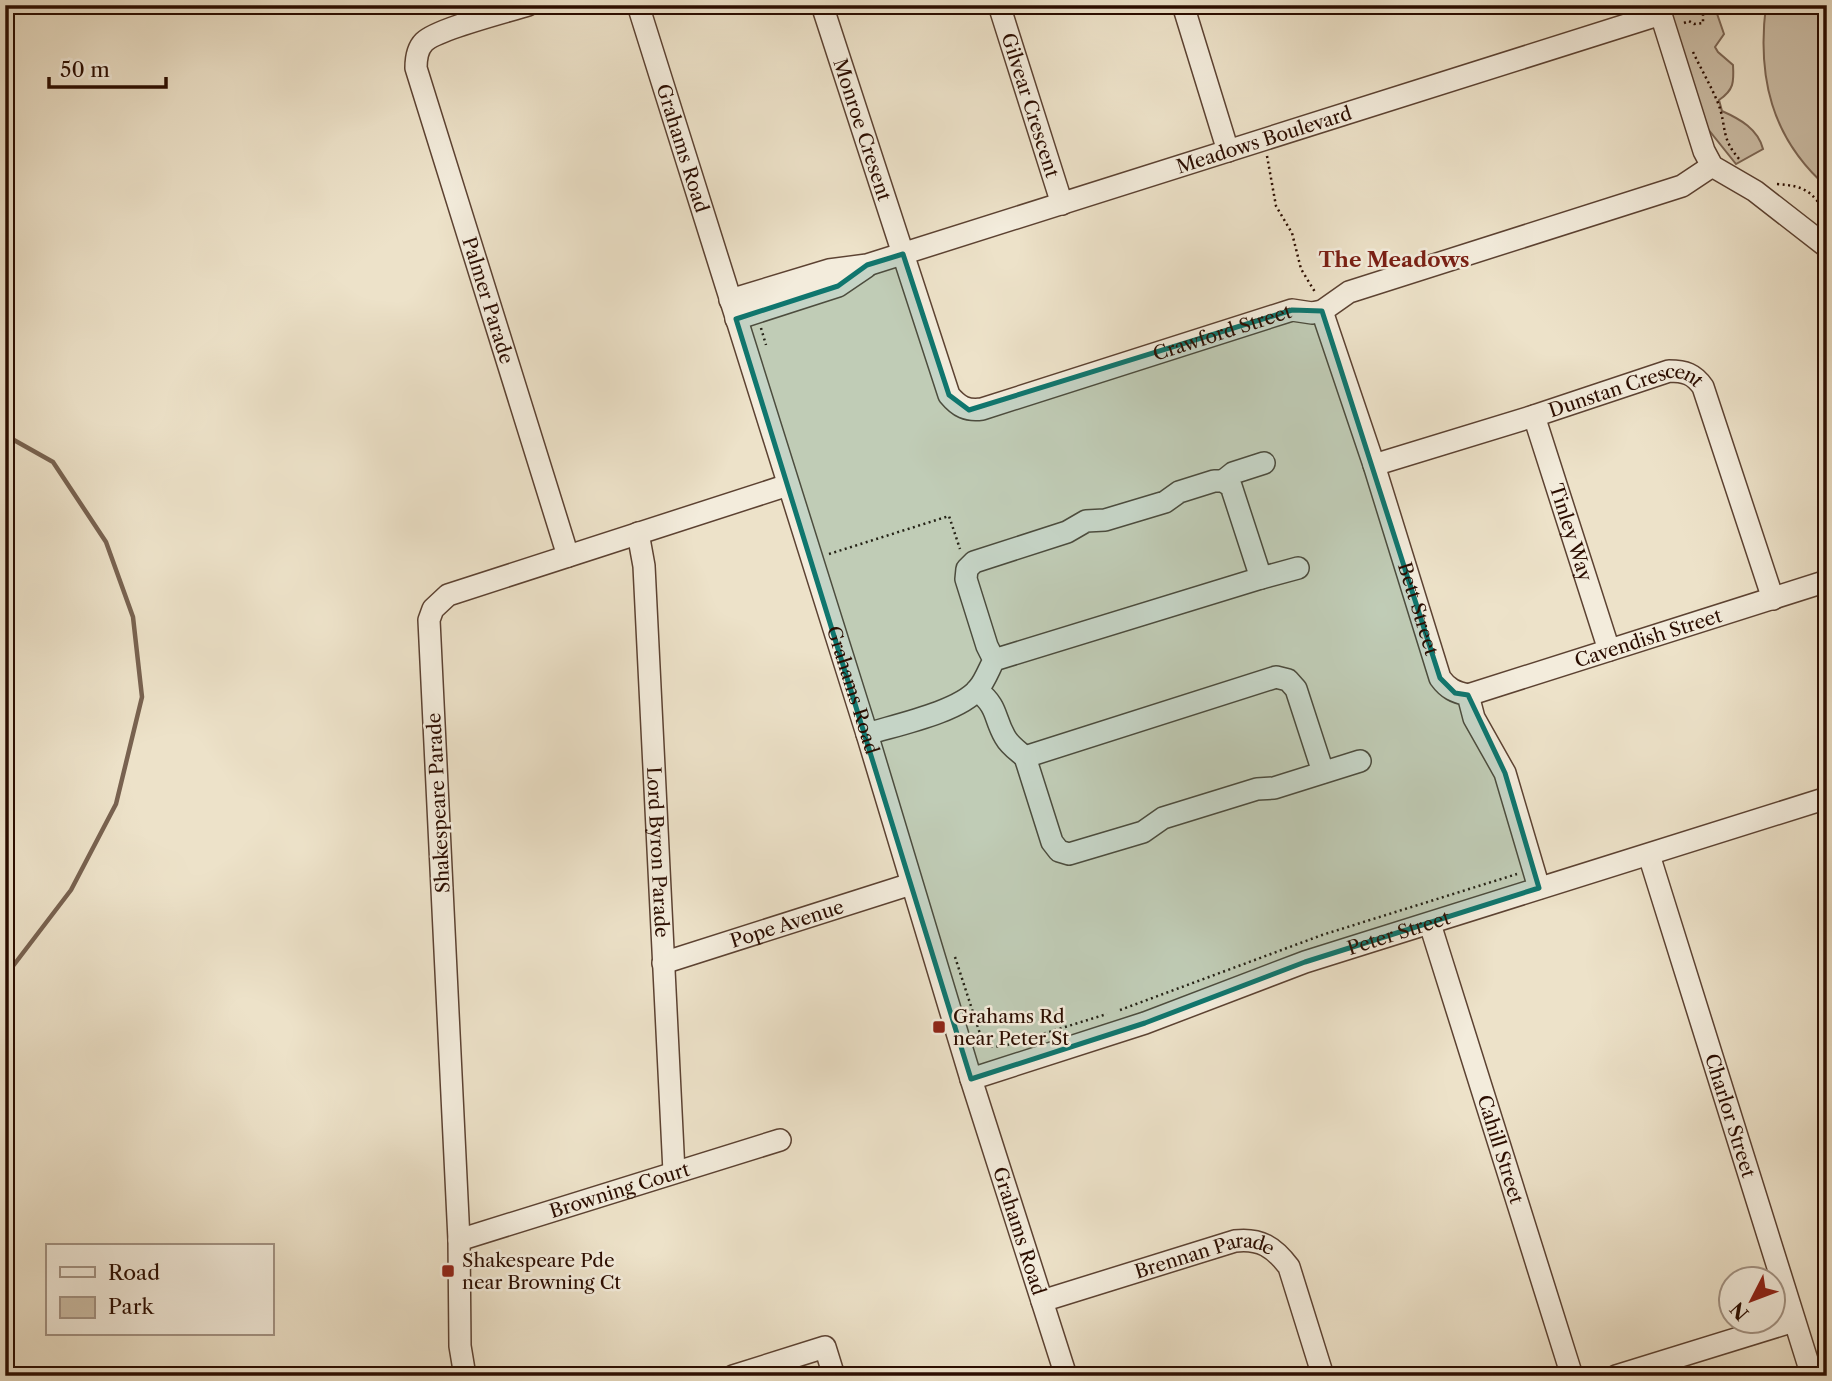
<svg xmlns="http://www.w3.org/2000/svg" width="1832" height="1381" font-family="'Libre Caslon Text',serif">
<rect width="100%" height="100%" fill="#ede2c9"/>
<filter id="stains"><feTurbulence type="fractalNoise" baseFrequency=".00286" numOctaves="4"/><feColorMatrix values="0 0 0 0 .2 0 0 0 0 .09 0 0 0 0 .02 0 0 0 .5 -.17"/></filter>
<radialGradient id="worn" r=".72"><stop offset=".6" stop-color="#630" stop-opacity="0"/><stop offset="1" stop-color="#630" stop-opacity=".3"/></radialGradient>
<!-- green -->
<g fill="#ccbea7" stroke="#7c6654" stroke-width="2">
<path d="M1668,5h46l10,29 -9,13 3,5 15,13c1,17 1,25 -14,35l3,11c18,8 36,18 41,38l-27,15 -28,-35z"/>
<path d="M1766,5h61v182c-56,-49 -70,-111 -61,-182z"/>
</g>
<g fill="none" stroke-linecap="round" stroke-linejoin="round">
<!-- stream -->
<path stroke="#786250" stroke-width="4.5" d="M5,435l48,27 53,80 27,75 9,80 -26,107 -45,86 -58,76 -8,2"/>
<!-- minor casing -->
<g stroke="#5c4232" stroke-width="24">
<g id="minor">
<path id="s1" d="M528,5c-22,7 -91,24 -104,37 -7,7 -8,17 -8,26l152,488"/>
<path id="s2" d="M638,5l229,729 104,345 95,297"/>
<path id="s3" d="M822,5l127,390c10,12 18,16 33,14l310,-99 20,3 10,-2 27,-19 333,-106 30,-20"/>
<path id="s4" d="M999,5l63,199"/>
<path d="M1183,5l45,146"/>
<path d="M1658,5l46,146 8,15 43,25 72,56"/>
<path id="s5" d="M730,300l99,-30 38,-5 794,-251"/>
<path id="s6" d="M1322,311l52,154 66,213c8,11 15,14 28,17l6,23 31,55 34,115"/>
<path d="M736,319l102,-33 28,-19"/>
<path id="s7" d="M1534,416l75,234"/>
<path id="s8" d="M1374,465l160,-49 135,-45c16,0 25,3 34,16l70,212"/>
<path d="M1223,481l10,-8 31,-10"/>
<path id="s9" d="M638,533l6,33 30,606"/>
<path d="M1261,578l37,-10"/>
<path d="M977,690c22,18 16,26 28,47 5,9 13,14 20,20l251,-80 12,3 8,9 27,83"/>
<path id="s10" d="M1468,695l359,-114"/>
<path d="M867,734c29,-9 92,-22 111,-45 7,-8 11,-20 16,-29l-7,-14 -21,-67 1,-10 7,-7 93,-30 19,-11 19,-1 60,-18 14,-10 35,-11h9l8,5 30,92 -267,82"/>
<path d="M1025,757l27,85 7,9 10,3 74,-22 20,-14 94,-29 17,-1 86,-27"/>
<path id="s11" d="M1649,855l163,521"/>
<path id="s12" d="M1430,924l142,452"/>
<path id="s13" d="M663,963l248,-79"/>
<path id="s14" d="M971,1079l174,-56 160,-61 522,-164"/>
<path id="s15" d="M459,1240l321,-100"/>
<path id="s16" d="M1042,1301l193,-60c25,-3 39,6 54,26l34,109"/>
<path d="M465,1376l-5,-30 -1,-106 -30,-620 4,-11 15,-14 340,-110"/>
<path d="M733,1376l92,-29 9,29"/>
<path d="M1616,1376l178,-55"/>
</g>
</g>
<!-- path -->
<g stroke="#2b0d00" stroke-width="2.5" stroke-dasharray="2 3.5" stroke-linecap="butt">
<path d="M1684,23l5,-2 5,3 9,-1v-11l5,-7"/>
<path d="M1693,52c8,17 18,34 25,51 9,23 2,35 22,57"/>
<path d="M1267,156l9,50 16,27 9,36 14,23"/>
<path d="M1777,184c28,2 35,7 50,31"/>
<path d="M761,328l5,17"/>
<path d="M829,554l120,-38 11,33"/>
<path d="M955,957l28,86 10,4 14,-2 100,-31"/>
<path d="M1120,1010l202,-75 195,-61"/>
</g>
<!-- minor -->
<use href="#minor" stroke="#f3ecdc" stroke-width="21"/>
</g>
<!-- marked area -->
<path fill="#0f766e" fill-opacity="0.2" stroke="#0f766e" stroke-width="5" stroke-linejoin="round" d="M903,254l46,141 20,15 323,-100 30,1 118,367 15,15 13,2 37,78 34,115 -234,74 -160,61 -174,56 -235,-760 102,-33 29,-21z"/>
<!-- markers -->
<g fill="#8f2418" stroke="#f3ecdc" stroke-width="2.5">
<rect x="932" y="1020" width="14" height="14" rx="3.5"/>
<rect x="441" y="1264" width="14" height="14" rx="3.5"/>
</g>
<g text-anchor="middle" stroke-width="5" stroke-linejoin="round" paint-order="stroke">
<!-- street labels -->
<g font-size="19" fill="#2b0d00" stroke="#f3ecdc">
<text dy="7" stroke="none"><textPath href="#s4" startOffset="105">Gilvear Crescent</textPath></text>
<text dy="7" stroke="none"><textPath href="#s3" startOffset="131">Monroe Cresent</textPath></text>
<text dy="7" stroke="none"><textPath href="#s5" startOffset="558">Meadows Boulevard</textPath></text>
<text dy="7" stroke="none"><textPath href="#s2" startOffset="150">Grahams Road</textPath></text>
<text dy="7" stroke="none"><textPath href="#s1" startOffset="382">Palmer Parade</textPath></text>
<text dy="7" stroke="none"><textPath href="#s3" startOffset="700">Crawford Street</textPath></text>
<text dy="7" stroke="none"><textPath href="#s8" startOffset="264">Dunstan Crescent</textPath></text>
<text dy="7" stroke="none"><textPath href="#s7" startOffset="122">Tinley Way</textPath></text>
<text dy="7" stroke="none"><textPath href="#s6" startOffset="313">Bett Street</textPath></text>
<text dy="7" stroke="none"><textPath href="#s10" startOffset="189">Cavendish Street</textPath></text>
<text dy="7" stroke="none"><textPath href="#s2" startOffset="718">Grahams Road</textPath></text>
<text transform="translate(438 803) rotate(-93)" y="7">Shakespeare Parade</text>
<text dy="7" stroke="none"><textPath href="#s9" startOffset="320">Lord Byron Parade</textPath></text>
<text dy="7" stroke="none"><textPath href="#s13" startOffset="130">Pope Avenue</textPath></text>
<text dy="7" stroke="none"><textPath href="#s14" startOffset="452">Peter Street</textPath></text>
<text dy="7" stroke="none"><textPath href="#s11" startOffset="273">Charlor Street</textPath></text>
<text dy="7" stroke="none"><textPath href="#s12" startOffset="236">Cahill Street</textPath></text>
<text dy="7" stroke="none"><textPath href="#s15" startOffset="168">Browning Court</textPath></text>
<text dy="7" stroke="none"><textPath href="#s2" startOffset="1284">Grahams Road</textPath></text>
<text dy="7" stroke="none"><textPath href="#s16" startOffset="170">Brennan Parade</textPath></text>
</g>
<!-- poi labels -->
<g font-size="19" fill="#2b0d00" stroke="#f3ecdc" text-anchor="start">
<text x="953" y="1023">Grahams Rd<tspan x="953" dy="22">near Peter St</tspan></text>
<text x="462" y="1267">Shakespeare Pde<tspan x="462" dy="22">near Browning Ct</tspan></text>
</g>
<!-- neighbourhood labels -->
<g font-size="21" font-weight="bold" fill="#7a1f14" stroke="#f3ecdc">
<text x="1394" y="267">The Meadows</text>
</g>
</g>
<!-- margin -->
<rect width="1832" height="1381" fill="none" stroke="#ede2c9" stroke-width="28"/>
<rect x="7" y="7" width="1818" height="1367" fill="none" stroke="#2b0d00" stroke-width="3.5"/>
<rect x="14" y="14" width="1804" height="1353" fill="none" stroke="#2b0d00" stroke-width="2"/>
<!-- legend -->
<rect x="46" y="1244" width="228" height="91" fill="#f3ecdc" stroke="#a39384" stroke-width="2"/>
<rect x="60" y="1267" width="35" height="10" fill="#f3ecdc" stroke="#a39384" stroke-width="2"/>
<text x="108" y="1280" font-size="21" fill="#2b0d00">Road</text>
<rect x="60" y="1297" width="35" height="21" fill="#ccbea7" stroke="#a39384" stroke-width="2"/>
<text x="108" y="1314" font-size="21" fill="#2b0d00">Park</text>
<!-- north arrow -->
<g transform="translate(1752 1300) rotate(228)"><circle r="33" fill="#f3ecdc" stroke="#a39384" stroke-width="2"/>
<path d="M0-5L12 26L0 18L-12 26Z" fill="#8f2418"/>
<text y="-10" font-size="19" font-weight="bold" text-anchor="middle" fill="#2b0d00">N</text>
</g>
<!-- scale -->
<path d="M49 77v10h117v-10" fill="none" stroke="#2b0d00" stroke-width="3.5"/>
<text x="60" y="77" font-size="21" fill="#2b0d00" stroke="#f3ecdc" stroke-width="5" paint-order="stroke">50 m</text>
<rect width="100%" height="100%" filter="url(#stains)"/>
<rect width="100%" height="100%" fill="url(#worn)"/>
</svg>
